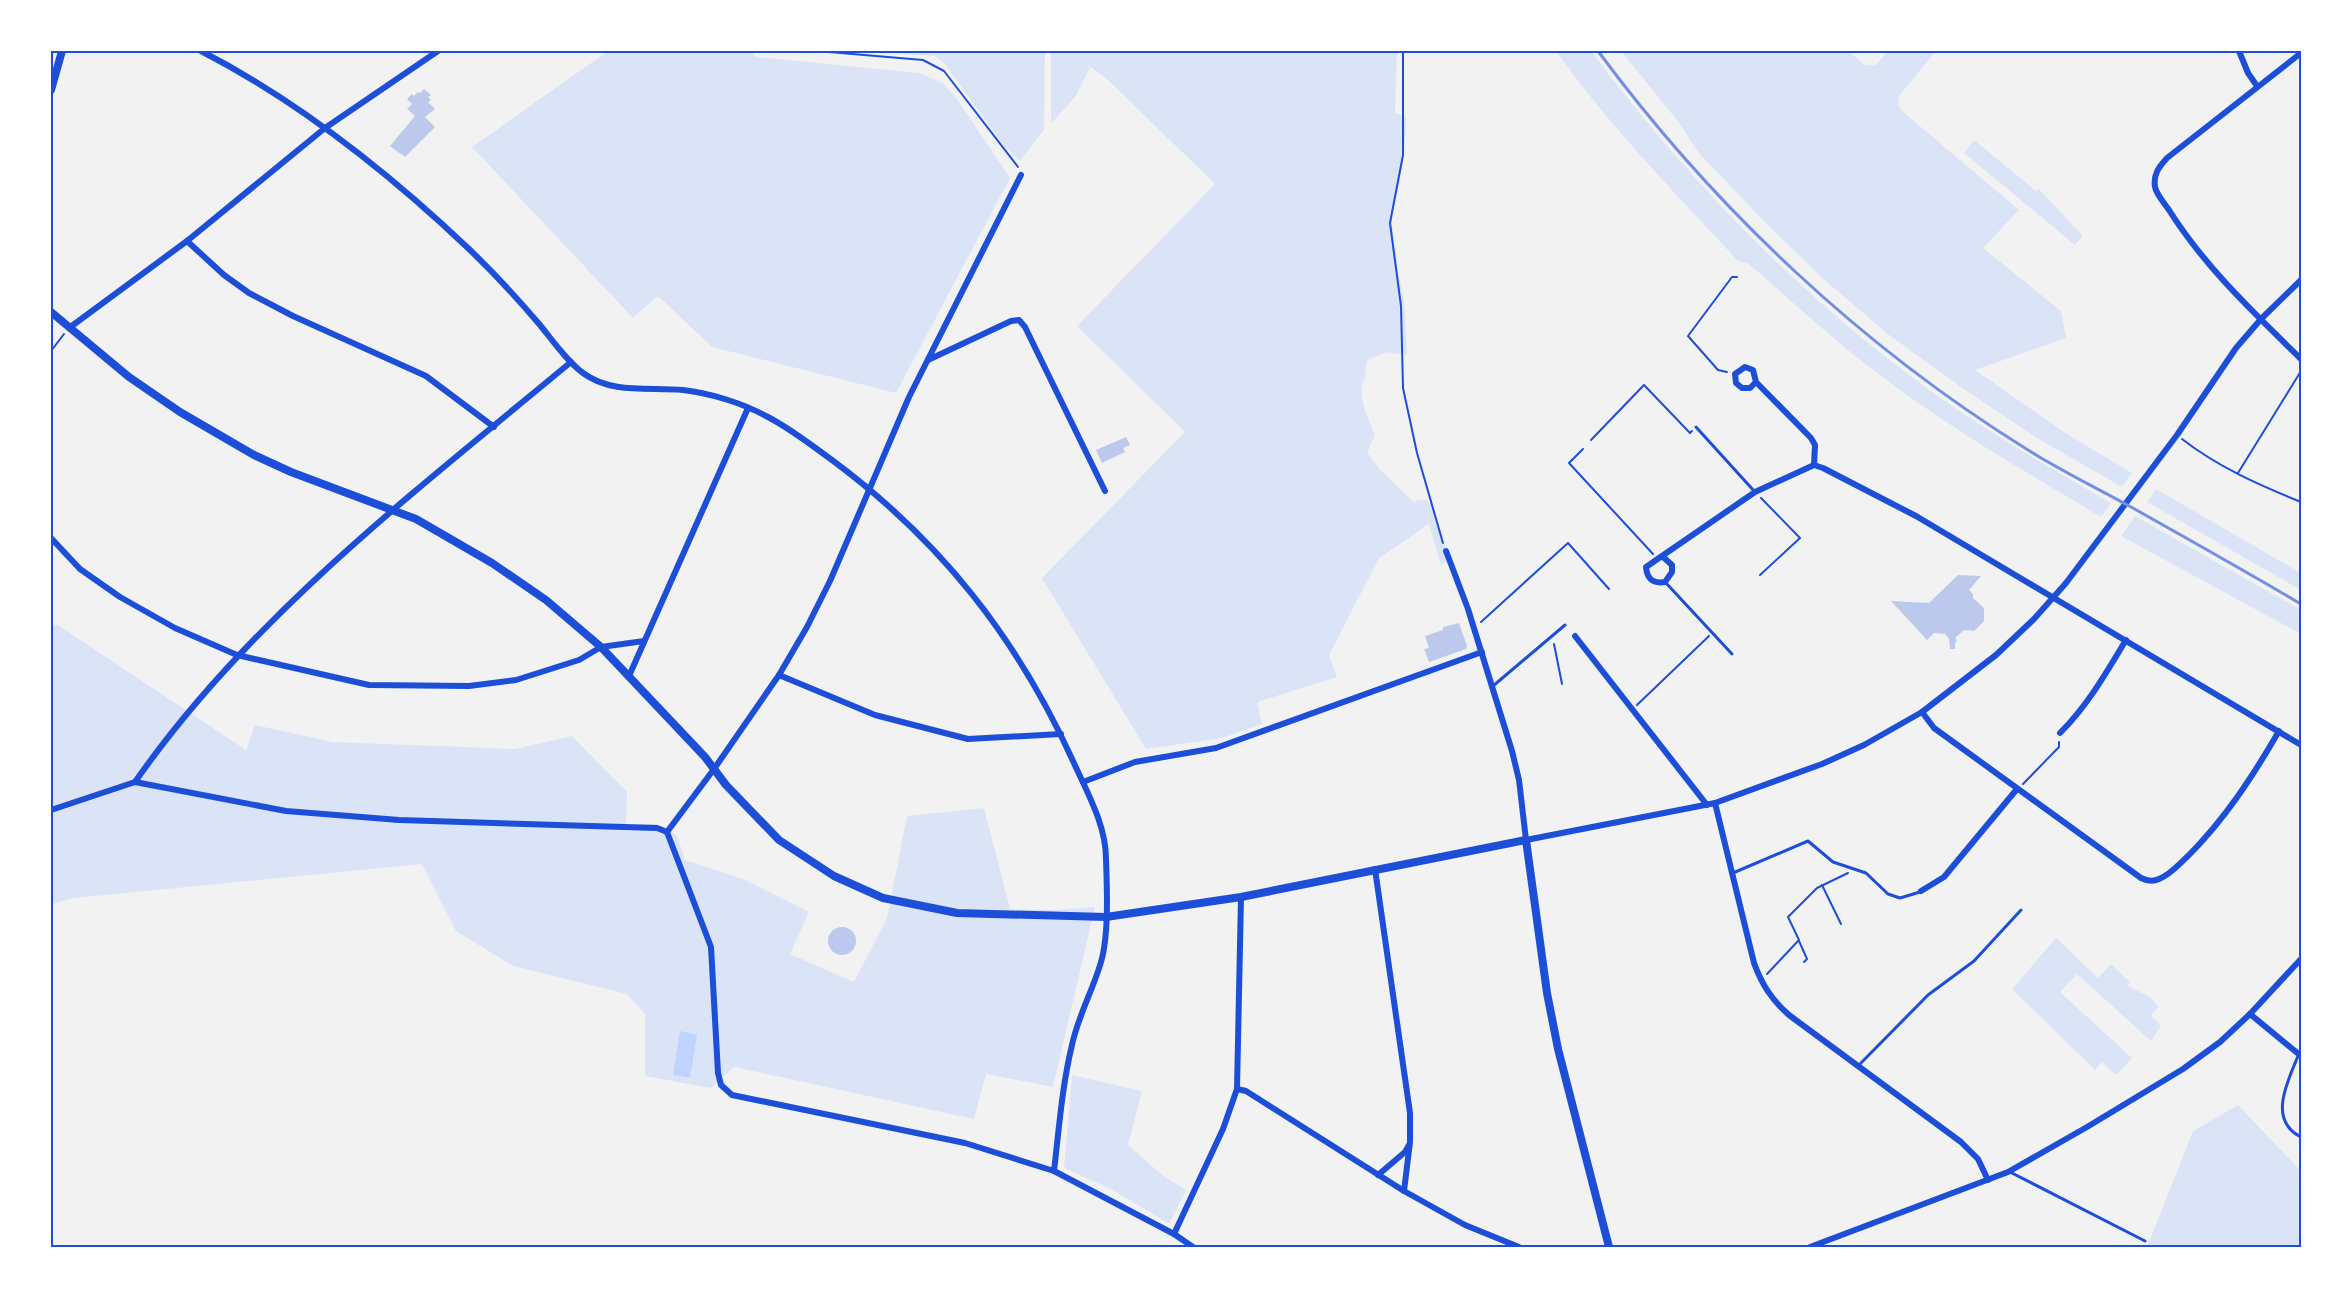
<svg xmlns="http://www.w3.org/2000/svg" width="2352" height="1298" font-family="'Fira Sans',sans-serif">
<rect width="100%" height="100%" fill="#f2f2f2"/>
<!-- green -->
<g fill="#dbe4f7">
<path d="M608,51h140l9,6 162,16 24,10 14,16 53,79 -114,215 -184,-46 -54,-51 -25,22 -161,-171z"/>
<path d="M857,51h188l-1,79 -24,31 -16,-15 -60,-83 -9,-7z"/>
<path d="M1051,51h346l-2,62 11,4 -1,28 -5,36 -9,35 7,54 6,30 3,55 -21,-3 -18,8 -3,8 1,9c-12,15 3,43 9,58l-8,17 12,17 35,33 4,-2h8l8,8 15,51 -8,6 -12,-41 -50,34 -50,97 8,22 -80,25 5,22 -40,14 -76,11 -104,-171 143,-146 -108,-106 138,-142 -107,-104 -21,-16 3,4 -15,29 -24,27z"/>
<path d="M1556,51h35c101,135 222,259 361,355 52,35 105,66 159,97l-10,14c-70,-42 -140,-82 -205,-130 -52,-37 -99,-81 -147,-123l-11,-3c-63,-68 -128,-134 -182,-210z"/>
<path d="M1621,51h227l17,14h11l12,-14h48l-37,45 -1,7 3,7 118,100 -36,38 78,63 5,27 -91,32 92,64 65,39 -10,14 -85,-49 -76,-51 -72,-52 -68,-58 -62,-61 -61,-64 -18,-28z"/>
<path d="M1974,140l62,51 3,-2 44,47 -8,9 -111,-92z"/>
<path d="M2156,489l145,84v17l-154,-88z"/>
<path d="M2135,516l166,94v24l-180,-98z"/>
<path d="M58,625l188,125 9,-25 78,17 182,7 57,-13 55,56 -1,32h31l20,11 8,25 58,19 66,33 -19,42 64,28 33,-64 20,-102 77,-8 26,101 42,1 43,-3 -42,180 -67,-13 -12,45 -240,-52 -23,21 -66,-12v-62l-18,-20 -114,-28 -57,-35 -34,-67 -348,34 -23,6v-278z"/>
<path d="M2056,938l42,40 13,-14 19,18 -3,4 23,11 9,10 -8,8 10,11 -10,15 -74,-67 -17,18 72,66 -16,17 -14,-13 -7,8 -83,-81z"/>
<path d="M1072,1075l70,16 -14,54 34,30 24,15 -16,32 -2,1 -57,-34 -47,-21z"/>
<path d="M2238,1105l63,66v76h-154l46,-116z"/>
</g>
<!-- water -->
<path fill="#bfd3fe" d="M680,1031l17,4 -7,43 -17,-3z"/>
<!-- building -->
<g fill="#bdc9ec">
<path d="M424,89l7,6 -3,2 3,3 -3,2 7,7 -10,8 10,10 -30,30 -15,-11 25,-30 -8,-7 5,-5 -5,-5 5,-5 2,2 4,-4 2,1z"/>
<path d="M1126,437l4,8 -7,3 2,4 -23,11 -6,-13z"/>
<path d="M1958,575l23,1 -12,14 4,4v4l11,10v13l-10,10 -10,-1 -9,8 2,2 -2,3v6h-5l-1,-10 -4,-5 -11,-1 -7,7 -36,-39 38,2z"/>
<path d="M1459,623l8,23 -1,3 -37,13 -5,-13 5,-1 -4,-12 18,-6v-3z"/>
<circle cx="842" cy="941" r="14"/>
</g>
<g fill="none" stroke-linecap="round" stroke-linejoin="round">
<!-- path -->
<g stroke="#1d4ed8" stroke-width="2">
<path d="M817,51l106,9 21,11 74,96"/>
<path d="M1403,51v104l-13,68 11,83 2,82 14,65 26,90"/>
<path d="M51,351l13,-17"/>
<path d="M1727,372l-9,-2 -30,-34 44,-59h5"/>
<path d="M2182,439c36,28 77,46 119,63"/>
<path d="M1591,440l53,-55 46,48 2,-2"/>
<path d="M1583,449l-14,14 84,91"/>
<path d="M2238,473l63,-102"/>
<path d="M1760,575l40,-37 -39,-40"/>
<path d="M1481,622l87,-79 41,46"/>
<path d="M1554,644l8,40"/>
<path d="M1637,705l72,-69"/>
<path d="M2023,784l36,-37v-5"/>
<path d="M1822,885l19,39"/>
<path d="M1799,941l8,18 -3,3"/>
<path d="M1767,974l32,-34 -11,-23 29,-29 31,-15"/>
</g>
<!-- service -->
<g stroke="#1d4ed8" stroke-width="3">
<path d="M1696,427l59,65"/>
<path d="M1666,583l66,71"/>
<path d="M1493,686l72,-61"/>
<path d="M1733,873l75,-32 25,21 33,11 22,21 12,4 20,-6"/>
<path d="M2298,1056c-10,25 -31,64 3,81"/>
<path d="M1858,1066l70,-71 46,-34 47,-51"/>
<path d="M2010,1172l135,69"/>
</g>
<!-- minor -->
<g stroke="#1d4ed8" stroke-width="6">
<path d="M201,51c99,51 188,122 268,198 25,24 49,50 71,76 13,16 26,35 43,48 28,21 66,14 100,17 27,3 59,13 83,26 24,12 45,29 66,44 109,81 185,178 241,301 14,31 33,64 33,98 1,29 3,76 -5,103 -8,28 -23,54 -29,83 -10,41 -13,84 -18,126"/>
<path d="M2239,51l9,22 9,13"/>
<path d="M2301,53l-134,105c-8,9 -14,16 -12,29 1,7 10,17 14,23 36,57 84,102 132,149"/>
<path d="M187,241l37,34 25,18 44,23 133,60 68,51"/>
<path d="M69,328l118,-87 138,-113 113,-77"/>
<path d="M928,360l83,-39 8,-1 6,7 80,164"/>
<path d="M1756,382l-6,6h-8l-6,-5 -1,-9 10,-7 8,3 3,12 55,56 4,7 -1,20"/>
<path d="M51,538l29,31 40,28 55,31 62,27 132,30 100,1 47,-6 63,-20 22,-13 43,-6"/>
<path d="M1446,551l22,58 44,142 7,29 7,60 189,-37 107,-39 42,-19 58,-33 74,-57 38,-36 32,-36 111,-148 59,-87 25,-29 40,-39"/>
<path d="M1662,556l10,9v7l-7,10c-12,2 -18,-3 -19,-15l16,-11 93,-64 59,-27 9,3 93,48 385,229"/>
<path d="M1575,636l132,169"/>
<path d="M779,675l96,40 93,24 93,-5"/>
<path d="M629,676l119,-268"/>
<path d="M1922,712l12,16 207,150c6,3 12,4 18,1 12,-5 20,-15 29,-23 37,-37 65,-80 91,-125"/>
<path d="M2060,733c28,-28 46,-60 66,-93"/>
<path d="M135,782c114,-164 283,-293 436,-420"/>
<path d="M1083,782l52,-20 81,-14 266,-96"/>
<path d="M1715,803l39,160c8,22 18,37 35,52l172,127 17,17 10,21"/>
<path d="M51,810l84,-28 151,29 113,9 258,8 10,4"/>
<path d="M667,832l44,115 7,126 3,12 11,10 233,48 89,28 120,63 19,13"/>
<path d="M667,832l47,-63 65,-94 28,-48 23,-46 79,-184 112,-222"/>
<path d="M1375,869l35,244v29l-6,49"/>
<path d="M1921,891l23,-14 73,-88"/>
<path d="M2250,1014l51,42"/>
<path d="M1237,1089l9,2 158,100 61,34 54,22"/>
<path d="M1378,1175l27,-23 4,-7"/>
<path d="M1174,1234l49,-105 14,-40 4,-192"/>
<path d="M1810,1247l198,-75 79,-45 96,-58 37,-27 30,-28 51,-55"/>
</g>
<!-- tertiary -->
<g stroke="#1d4ed8" stroke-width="8">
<path d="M51,90l11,-39"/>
<path d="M51,312l78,65 51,35 74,43 37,17 125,47 76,44 54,37 55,47 104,110 21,28 53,55 55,36 49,22 74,15 149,4 135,-20 285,-57 21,153 11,56 51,198"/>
</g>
<!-- rail -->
<path stroke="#7290e2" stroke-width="3" d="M1598,51c116,157 264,296 430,399 33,21 69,38 103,57 57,32 114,64 170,97"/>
</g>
<!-- border -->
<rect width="2352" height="1298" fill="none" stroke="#ffffff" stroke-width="105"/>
<rect x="52" y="52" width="2248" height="1194" fill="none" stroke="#1d4ed8" stroke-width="2"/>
</svg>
